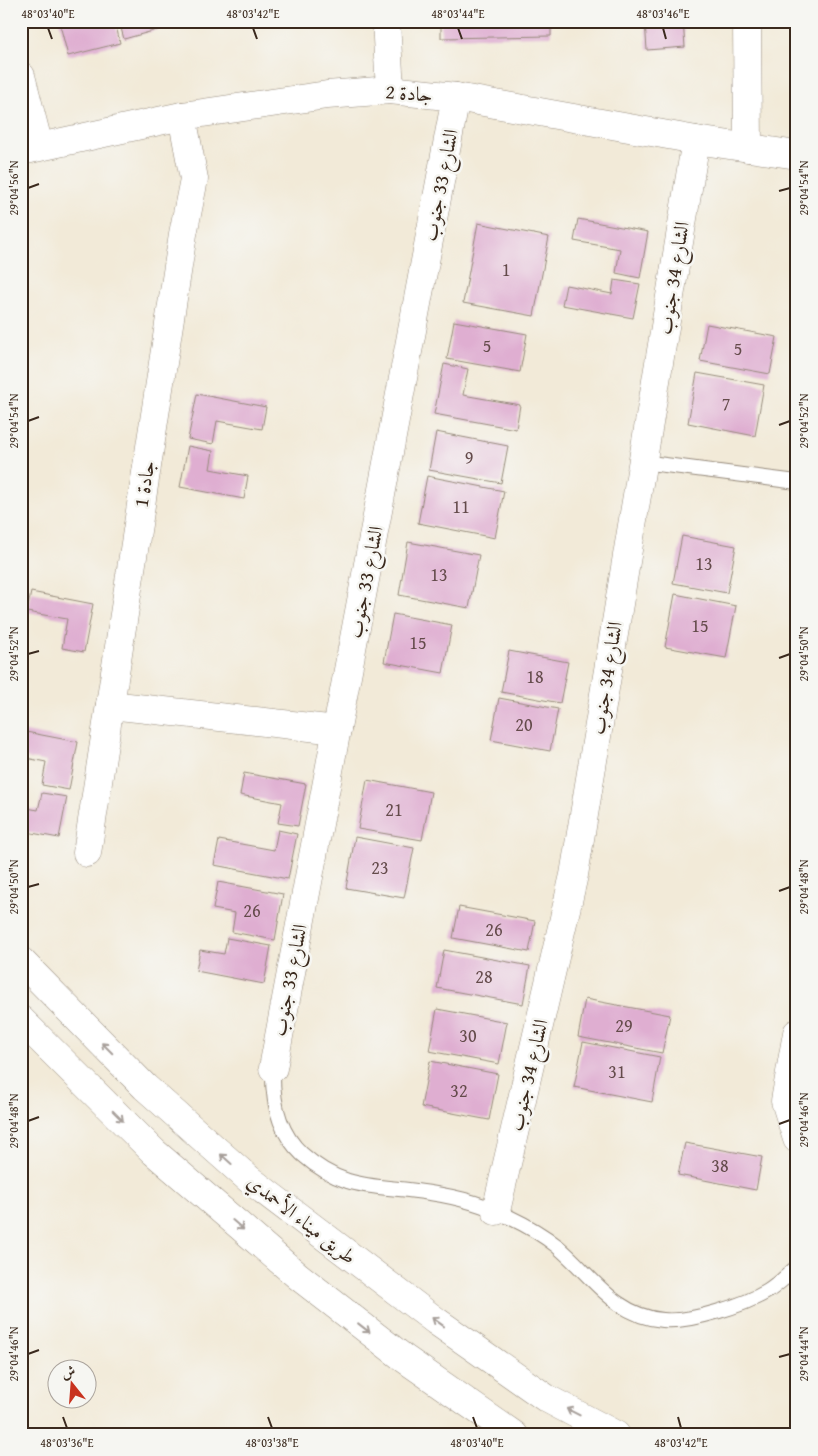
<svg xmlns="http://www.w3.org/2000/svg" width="818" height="1456" font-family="'Gentium Book Plus',Amiri,serif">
<rect width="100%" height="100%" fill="#f6f6f2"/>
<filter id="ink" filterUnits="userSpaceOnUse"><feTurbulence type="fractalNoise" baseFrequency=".02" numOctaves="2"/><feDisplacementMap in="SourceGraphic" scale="10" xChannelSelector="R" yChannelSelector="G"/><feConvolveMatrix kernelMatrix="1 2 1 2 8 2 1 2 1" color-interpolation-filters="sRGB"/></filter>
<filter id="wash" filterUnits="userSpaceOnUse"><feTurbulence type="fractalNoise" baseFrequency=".0096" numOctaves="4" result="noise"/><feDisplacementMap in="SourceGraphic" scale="20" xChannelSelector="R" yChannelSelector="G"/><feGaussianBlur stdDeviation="1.12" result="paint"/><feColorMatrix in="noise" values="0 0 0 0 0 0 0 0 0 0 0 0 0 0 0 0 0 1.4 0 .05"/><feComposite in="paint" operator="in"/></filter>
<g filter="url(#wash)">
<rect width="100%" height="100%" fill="#f2ead8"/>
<g id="blocks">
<!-- building -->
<g fill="#dfaed1">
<path d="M59,21h56l5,22 -52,13z"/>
<path d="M119,21h55l1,4 -51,14z"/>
<path d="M441,21h110v15l-110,2z"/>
<path d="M645,21h38l2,26 -38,3z"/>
<path d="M578,219l70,13 -8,46 -24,-5 4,-24 -46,-8z"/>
<path d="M478,223l71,14 -15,79 -71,-13z"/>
<path d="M614,280l26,4 -7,34 -71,-13 4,-20 46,9z"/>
<path d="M454,321l73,13 -7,38 -73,-13z"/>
<path d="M707,324l70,13 -7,37 -70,-13z"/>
<path d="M444,364l24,5 -5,26 57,10 -4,24 -82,-15z"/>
<path d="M697,373l67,12 -9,51 -67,-13z"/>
<path d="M197,394l69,13 -4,22 -45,-8 -4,23 -25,-5z"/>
<path d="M436,432l72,14 -7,37 -72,-13z"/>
<path d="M188,446l25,5 -3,18 38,7 -4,23 -64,-12z"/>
<path d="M427,476l77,15 -9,47 -77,-15z"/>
<path d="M682,536l54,10 -9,47 -54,-10z"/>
<path d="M408,542l71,13 -10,53 -70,-13z"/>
<path d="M31,592l62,12 -9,48 -22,-4 5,-29 -40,-7z"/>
<path d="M675,594l61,12 -10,52 -61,-11z"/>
<path d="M393,614l59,11 -9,48 -59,-11z"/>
<path d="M509,651l59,11 -8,41 -59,-11z"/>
<path d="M499,698l59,11 -8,42 -59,-11z"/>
<path d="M21,731l57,11 -9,48 -27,-5 4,-23 -25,-5z"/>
<path d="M244,773l62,11 -8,42 -20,-3 4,-20 -42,-8z"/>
<path d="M367,780l64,12 -9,48 -64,-11z"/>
<path d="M42,793l25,4 -8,41 -38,-7v-24l17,3z"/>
<path d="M278,830l19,4 -9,45 -74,-14 5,-25 55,10z"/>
<path d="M355,837l59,11 -10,50 -58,-10z"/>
<path d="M218,882l65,12 -8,46 -43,-8 3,-19 -22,-4z"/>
<path d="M459,907l76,14 -6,31 -76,-14z"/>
<path d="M227,938l44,8 -7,38 -68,-13 4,-21 24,4z"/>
<path d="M444,950l86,16 -7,38 -86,-16z"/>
<path d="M585,999l85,16 -8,38 -84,-16z"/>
<path d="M437,1009l70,13 -8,42 -70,-13z"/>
<path d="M583,1042l77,15 -8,45 -78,-15z"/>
<path d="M430,1061l68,13 -9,46 -68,-13z"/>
<path d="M685,1143l77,14 -6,33 -78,-15z"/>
</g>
</g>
</g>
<g filter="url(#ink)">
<use href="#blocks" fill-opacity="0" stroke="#968a7b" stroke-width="1"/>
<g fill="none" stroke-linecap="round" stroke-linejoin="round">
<!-- lane casing -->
<g stroke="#968a7b" stroke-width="16">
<g id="lane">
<path d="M642,462l155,20"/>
<path d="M273,1068c-1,32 5,64 29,86 44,39 76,30 128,39 27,4 54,11 79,24 17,8 34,18 48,29 35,29 57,70 106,74 26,3 82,-15 105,-29 10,-6 19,-16 29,-24"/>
</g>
</g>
<!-- street casing -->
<g stroke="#968a7b" stroke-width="29">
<g id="street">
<path d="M386,21l4,69"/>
<path d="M747,21l1,127"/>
<path d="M21,76l18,70"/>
<path d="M21,151l161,-35 145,-21 63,-5 66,7 240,43 101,15"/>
<path d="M110,705l227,25"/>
<path d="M87,853l96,-619 11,-55 -12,-63"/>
<path d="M797,1033l-12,68 12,38"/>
<path d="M273,1068l183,-971"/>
<path d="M496,1211l78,-336 122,-735"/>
</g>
</g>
<!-- primary casing -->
<g stroke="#968a7b" stroke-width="29">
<g id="primary">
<path d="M21,961l124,126 105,93 186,141 110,77 70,37"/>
<path d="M21,1020l133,132 144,124 107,83 109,76"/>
</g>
</g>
<!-- lane -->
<use href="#lane" stroke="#fff" stroke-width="14"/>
<!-- street -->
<use href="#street" stroke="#fff" stroke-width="28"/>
<!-- primary -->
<use href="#primary" stroke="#fff" stroke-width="28"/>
</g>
<!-- one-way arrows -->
<defs><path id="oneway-shaft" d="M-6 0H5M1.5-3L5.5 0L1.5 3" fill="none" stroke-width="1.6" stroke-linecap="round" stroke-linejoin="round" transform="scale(1.25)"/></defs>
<g stroke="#a79f9a">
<use href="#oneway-shaft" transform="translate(107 1048) rotate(-135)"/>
<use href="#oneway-shaft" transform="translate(118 1116) rotate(45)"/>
<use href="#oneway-shaft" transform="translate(226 1159) rotate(-138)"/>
<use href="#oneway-shaft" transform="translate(238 1225) rotate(41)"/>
<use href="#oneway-shaft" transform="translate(438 1322) rotate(-144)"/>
<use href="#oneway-shaft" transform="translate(364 1328) rotate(38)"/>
<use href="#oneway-shaft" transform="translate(573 1412) rotate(-153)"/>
</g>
</g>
<!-- ticks -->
<path fill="none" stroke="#3b2a1e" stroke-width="2" d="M48,28l4,11M253,28l4,11M458,28l4,11M663,28l3,11M28,188l11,-4M779,191l11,-3M28,421l11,-4M779,425l11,-4M28,654l11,-3M779,658l11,-4M28,887l11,-3M779,891l11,-4M28,1121l11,-4M779,1124l11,-4M28,1354l11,-4M779,1357l11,-3M63,1417l4,11M268,1417l4,11M473,1417l4,11M678,1417l3,11"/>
<g text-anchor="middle" stroke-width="5" stroke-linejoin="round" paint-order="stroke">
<!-- number labels -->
<g font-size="18" fill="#644b4b">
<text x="506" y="276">1</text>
<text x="487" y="352">5</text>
<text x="738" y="355">5</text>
<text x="726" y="410">7</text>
<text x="469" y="464">9</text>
<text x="461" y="513">11</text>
<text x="704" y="570">13</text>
<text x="439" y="581">13</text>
<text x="700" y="632">15</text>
<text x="418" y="649">15</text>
<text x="535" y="683">18</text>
<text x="524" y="731">20</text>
<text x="394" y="816">21</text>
<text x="380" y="874">23</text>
<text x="252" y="917">26</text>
<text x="494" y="936">26</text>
<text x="484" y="983">28</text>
<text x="624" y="1032">29</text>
<text x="468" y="1042">30</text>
<text x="617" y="1078">31</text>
<text x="459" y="1097">32</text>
<text x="720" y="1172">38</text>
</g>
<!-- street labels -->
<g font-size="20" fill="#3b2a1e" stroke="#f6f6f2">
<text transform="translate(409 93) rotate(4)" y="7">جادة 2</text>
<text transform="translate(440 185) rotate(-79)" y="7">الشارع 33 جنوب</text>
<text transform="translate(673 278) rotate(-81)" y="7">الشارع 34 جنوب</text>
<text transform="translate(144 484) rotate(-81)" y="7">جادة 1</text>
<text transform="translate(365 582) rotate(-79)" y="7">الشارع 33 جنوب</text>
<text transform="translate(606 678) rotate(-81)" y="7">الشارع 34 جنوب</text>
<text transform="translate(289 980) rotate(-79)" y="7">الشارع 33 جنوب</text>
<text transform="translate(528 1075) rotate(-77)" y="7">الشارع 34 جنوب</text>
<text transform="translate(302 1219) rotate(38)" y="7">طريق ميناء الأحمدي</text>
</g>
</g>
<!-- margin -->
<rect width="818" height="1456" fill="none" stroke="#f6f6f2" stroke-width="55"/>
<!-- north arrow -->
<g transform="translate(72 1384) rotate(343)"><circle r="24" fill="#f6f6f2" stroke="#aba49d"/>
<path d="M0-4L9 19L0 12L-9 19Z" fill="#c8321e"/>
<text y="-8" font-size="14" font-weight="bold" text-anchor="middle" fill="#3b2a1e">ش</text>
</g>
<rect x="28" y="28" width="762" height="1400" fill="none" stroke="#3b2a1e" stroke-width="2"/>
<g font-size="12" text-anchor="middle" fill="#3b2a1e">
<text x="48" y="18">48°03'40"E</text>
<text x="253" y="18">48°03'42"E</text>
<text x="458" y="18">48°03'44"E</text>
<text x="663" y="18">48°03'46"E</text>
<text transform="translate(804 188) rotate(-90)" y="4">29°04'54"N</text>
<text transform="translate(14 188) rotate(-90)" y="4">29°04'56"N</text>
<text transform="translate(804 421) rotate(-90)" y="4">29°04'52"N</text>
<text transform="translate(14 421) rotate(-90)" y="4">29°04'54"N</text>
<text transform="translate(804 654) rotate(-90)" y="4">29°04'50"N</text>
<text transform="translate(14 654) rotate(-90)" y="4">29°04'52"N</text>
<text transform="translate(804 887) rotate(-90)" y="4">29°04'48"N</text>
<text transform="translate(14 887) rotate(-90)" y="4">29°04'50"N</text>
<text transform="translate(804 1120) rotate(-90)" y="4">29°04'46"N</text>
<text transform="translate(14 1121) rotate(-90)" y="4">29°04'48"N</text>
<text transform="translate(804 1354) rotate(-90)" y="4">29°04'44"N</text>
<text transform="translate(14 1354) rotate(-90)" y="4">29°04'46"N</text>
<text x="67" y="1447">48°03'36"E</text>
<text x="272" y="1447">48°03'38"E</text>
<text x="477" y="1447">48°03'40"E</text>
<text x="681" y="1447">48°03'42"E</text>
</g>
</svg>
